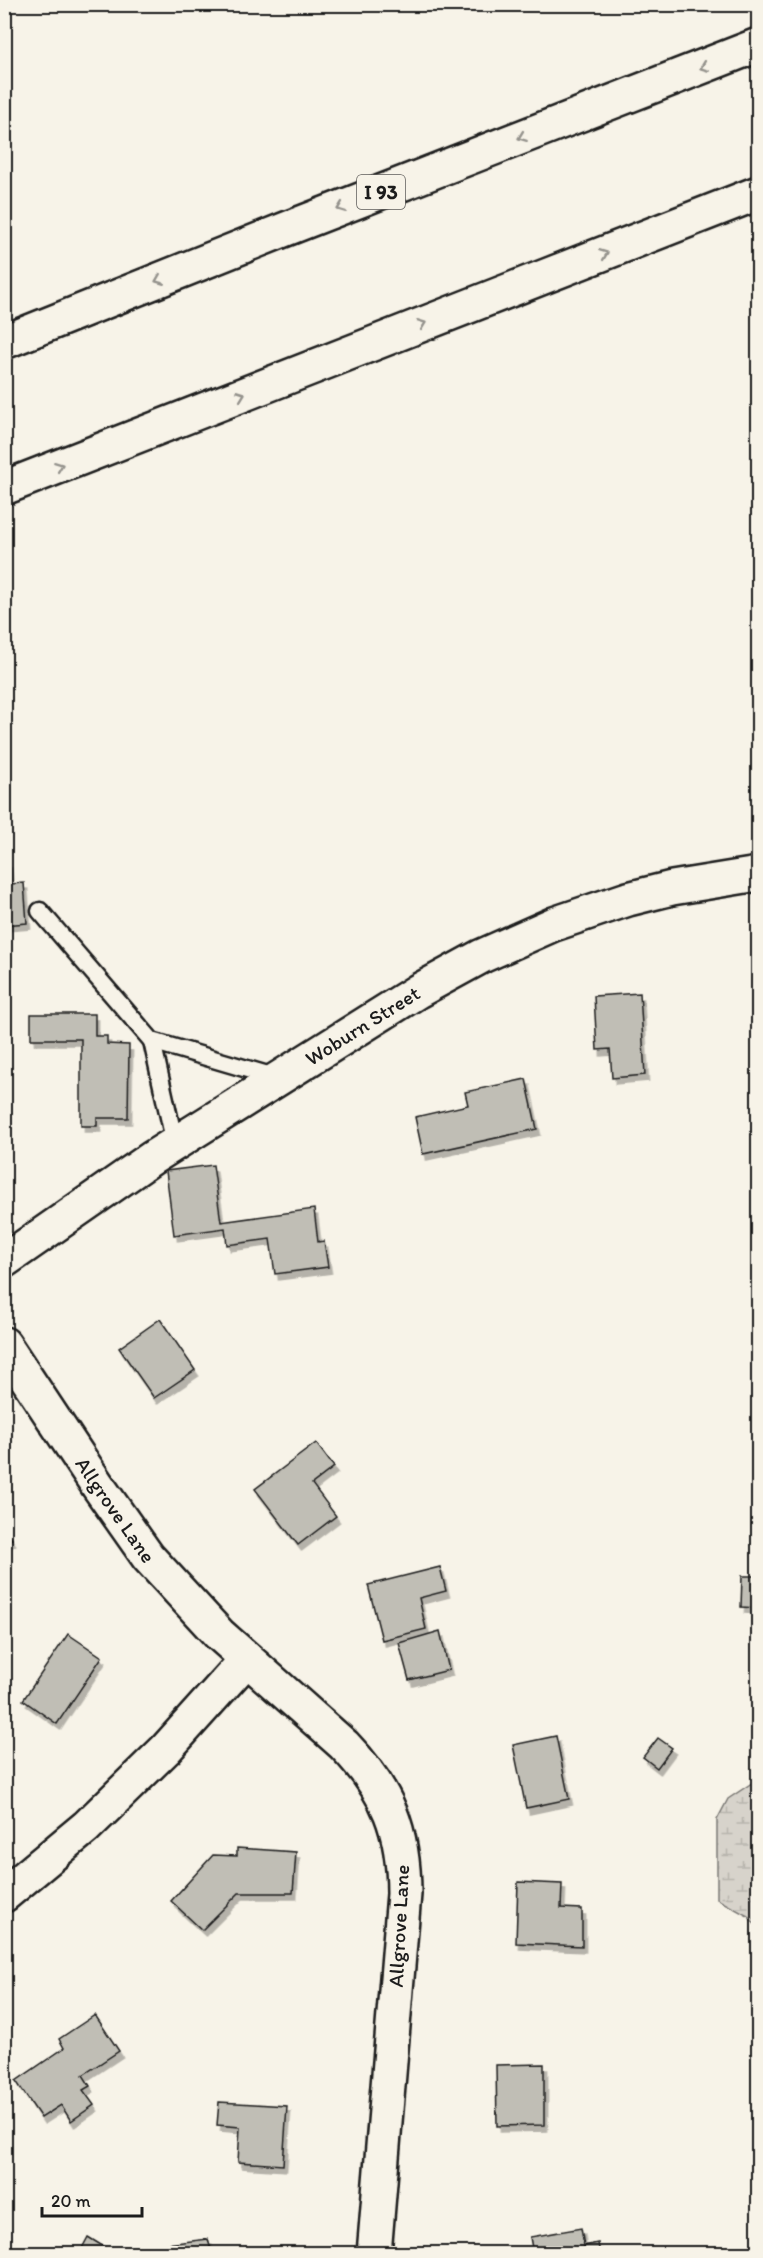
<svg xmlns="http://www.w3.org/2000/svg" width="763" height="2258" font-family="Itim,sans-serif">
<defs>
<pattern id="wetland-marsh" width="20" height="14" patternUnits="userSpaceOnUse" patternTransform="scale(1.5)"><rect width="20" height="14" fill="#d7d3cb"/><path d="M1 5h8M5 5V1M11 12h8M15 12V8" fill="none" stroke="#b8b5ae"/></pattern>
<filter id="shadow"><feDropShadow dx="3.5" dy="6" stdDeviation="0" flood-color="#0004"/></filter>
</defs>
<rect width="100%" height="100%" fill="#f7f3e8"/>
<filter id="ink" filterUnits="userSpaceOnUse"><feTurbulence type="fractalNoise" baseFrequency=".0167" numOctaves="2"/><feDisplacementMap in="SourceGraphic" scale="12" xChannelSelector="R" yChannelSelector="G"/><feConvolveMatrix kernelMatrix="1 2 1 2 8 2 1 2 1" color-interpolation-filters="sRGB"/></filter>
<g filter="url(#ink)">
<!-- wetland -->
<path fill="url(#wetland-marsh)" stroke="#7a7874" stroke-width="1.5" d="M758,1779v149l-10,-12 -31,-17v-79l11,-21z"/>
<!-- building -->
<g fill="#c0beb5" stroke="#1c1c1c" stroke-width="1.5" filter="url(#shadow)">
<path d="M4,862h4l2,22 14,-1 3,40 -23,2z"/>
<path d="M758,982v33l-3,-32z"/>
<path d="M640,993l5,82 -33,3 -2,-29 -13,1 -3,-54z"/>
<path d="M31,1014h64v22h12v8l22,1 -1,73h-31v8h-16v-87h-50z"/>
<path d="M526,1079l11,50 -114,25 -8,-37 53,-12 -3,-13z"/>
<path d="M213,1165l8,57 93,-13 4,33 6,-1 4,26 -53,7 -5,-35 -43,6 -2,-17 -51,7 -8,-64z"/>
<path d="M160,1319l35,51 -41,28 -35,-50z"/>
<path d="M316,1443l18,24 -22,17 24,32 -38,29 -43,-56z"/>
<path d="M4,1528l8,11 -8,5z"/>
<path d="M440,1567l6,24 -27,7 7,31 -44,11 -14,-55z"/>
<path d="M742,1576h16v32l-17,-1z"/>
<path d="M440,1631l9,39 -40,10 -10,-37z"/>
<path d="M68,1634l34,23 -45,67 -34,-24z"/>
<path d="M556,1736l13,63 -43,9 -13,-63z"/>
<path d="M658,1738l14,10 -15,20 -14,-11z"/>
<path d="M237,1848l59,4 -3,41h-54l-37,37 -31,-29 42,-46 24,1z"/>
<path d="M518,1882l44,2 -1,24 21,1v37l-66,-3z"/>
<path d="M95,2015l24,36 -36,24 7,11 -7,4 11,15 -23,16 -10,-16 -20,13 -25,-37 48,-33 -5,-9z"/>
<path d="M544,2064v61l-47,1 -1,-61z"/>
<path d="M219,2102l68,4 -4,59 -45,-3 2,-35 -23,-2z"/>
<path d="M581,2228l3,18 14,-3 2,11h-67l-3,-17z"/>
<path d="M88,2237l26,16 -1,1h-34z"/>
<path d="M208,2239l4,15h-44l-1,-10z"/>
</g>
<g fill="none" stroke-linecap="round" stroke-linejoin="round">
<!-- lane casing -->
<g stroke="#1c1c1c" stroke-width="21">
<g id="lane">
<path d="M40,911l112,130 126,37"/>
<path d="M152,1041l23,103"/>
</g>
</g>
<!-- street casing -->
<g stroke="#1c1c1c" stroke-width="38">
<g id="street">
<path id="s1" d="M4,1344l94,142 50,71 71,77 125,111c44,46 60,86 60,149l-30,360"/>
<path d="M4,1895l82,-68 80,-78 81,-90"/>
</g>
</g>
<!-- secondary casing -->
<g stroke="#1c1c1c" stroke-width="38">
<g id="secondary">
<path id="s2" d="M4,1261l148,-103 266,-167 64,-35 72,-32 74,-25 44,-11 86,-14"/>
</g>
</g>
<!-- highway casing -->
<g stroke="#1c1c1c" stroke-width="38">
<g id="highway">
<path d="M4,342l282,-113 472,-184"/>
<path d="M4,488l754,-295"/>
</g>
</g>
<!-- lane -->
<use href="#lane" stroke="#f7f3e8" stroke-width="16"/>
<!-- street -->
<use href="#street" stroke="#f7f3e8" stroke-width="33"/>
<!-- secondary -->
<use href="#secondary" stroke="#f7f3e8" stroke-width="33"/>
<!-- highway -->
<use href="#highway" stroke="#f7f3e8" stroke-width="33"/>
</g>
<!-- one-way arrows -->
<defs><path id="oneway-chevron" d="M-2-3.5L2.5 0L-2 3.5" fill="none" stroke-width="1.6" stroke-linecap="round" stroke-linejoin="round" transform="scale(1.5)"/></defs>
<g stroke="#94928c">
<use href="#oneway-chevron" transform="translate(704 67) rotate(159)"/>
<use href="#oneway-chevron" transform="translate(522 137) rotate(159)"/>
<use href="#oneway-chevron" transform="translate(341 208) rotate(159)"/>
<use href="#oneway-chevron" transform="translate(604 254) rotate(-21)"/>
<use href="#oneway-chevron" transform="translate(159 280) rotate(158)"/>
<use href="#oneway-chevron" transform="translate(422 324) rotate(-21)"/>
<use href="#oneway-chevron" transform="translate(241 395) rotate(-21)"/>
<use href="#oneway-chevron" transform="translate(59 466) rotate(-21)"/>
</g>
</g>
<g text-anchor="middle" stroke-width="5" stroke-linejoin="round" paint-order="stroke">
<!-- shield labels -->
<rect fill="#f7f3e8" stroke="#5e5c59" stroke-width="1.5" x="357" y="175" width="48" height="34" rx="4.5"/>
<g font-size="20" font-weight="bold" fill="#1c1c1c">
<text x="381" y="199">I 93</text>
</g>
<!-- street labels -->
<g font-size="21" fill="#1c1c1c" stroke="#f7f3e8">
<text dy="7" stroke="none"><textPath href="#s2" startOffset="429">Woburn Street</textPath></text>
<text dy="7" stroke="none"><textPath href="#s1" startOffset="200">Allgrove Lane</textPath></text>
<text transform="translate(399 1926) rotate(-87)" y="7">Allgrove Lane</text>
</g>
</g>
<!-- margin -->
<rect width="763" height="2258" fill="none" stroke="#f7f3e8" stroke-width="24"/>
<rect x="12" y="12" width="739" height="2234" fill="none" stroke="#1c1c1c" stroke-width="2" filter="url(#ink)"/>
<!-- scale -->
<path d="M42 2207v9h100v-9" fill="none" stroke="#1c1c1c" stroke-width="3"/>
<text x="51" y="2207" font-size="18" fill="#1c1c1c" stroke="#f7f3e8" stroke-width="4.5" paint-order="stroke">20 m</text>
</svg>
